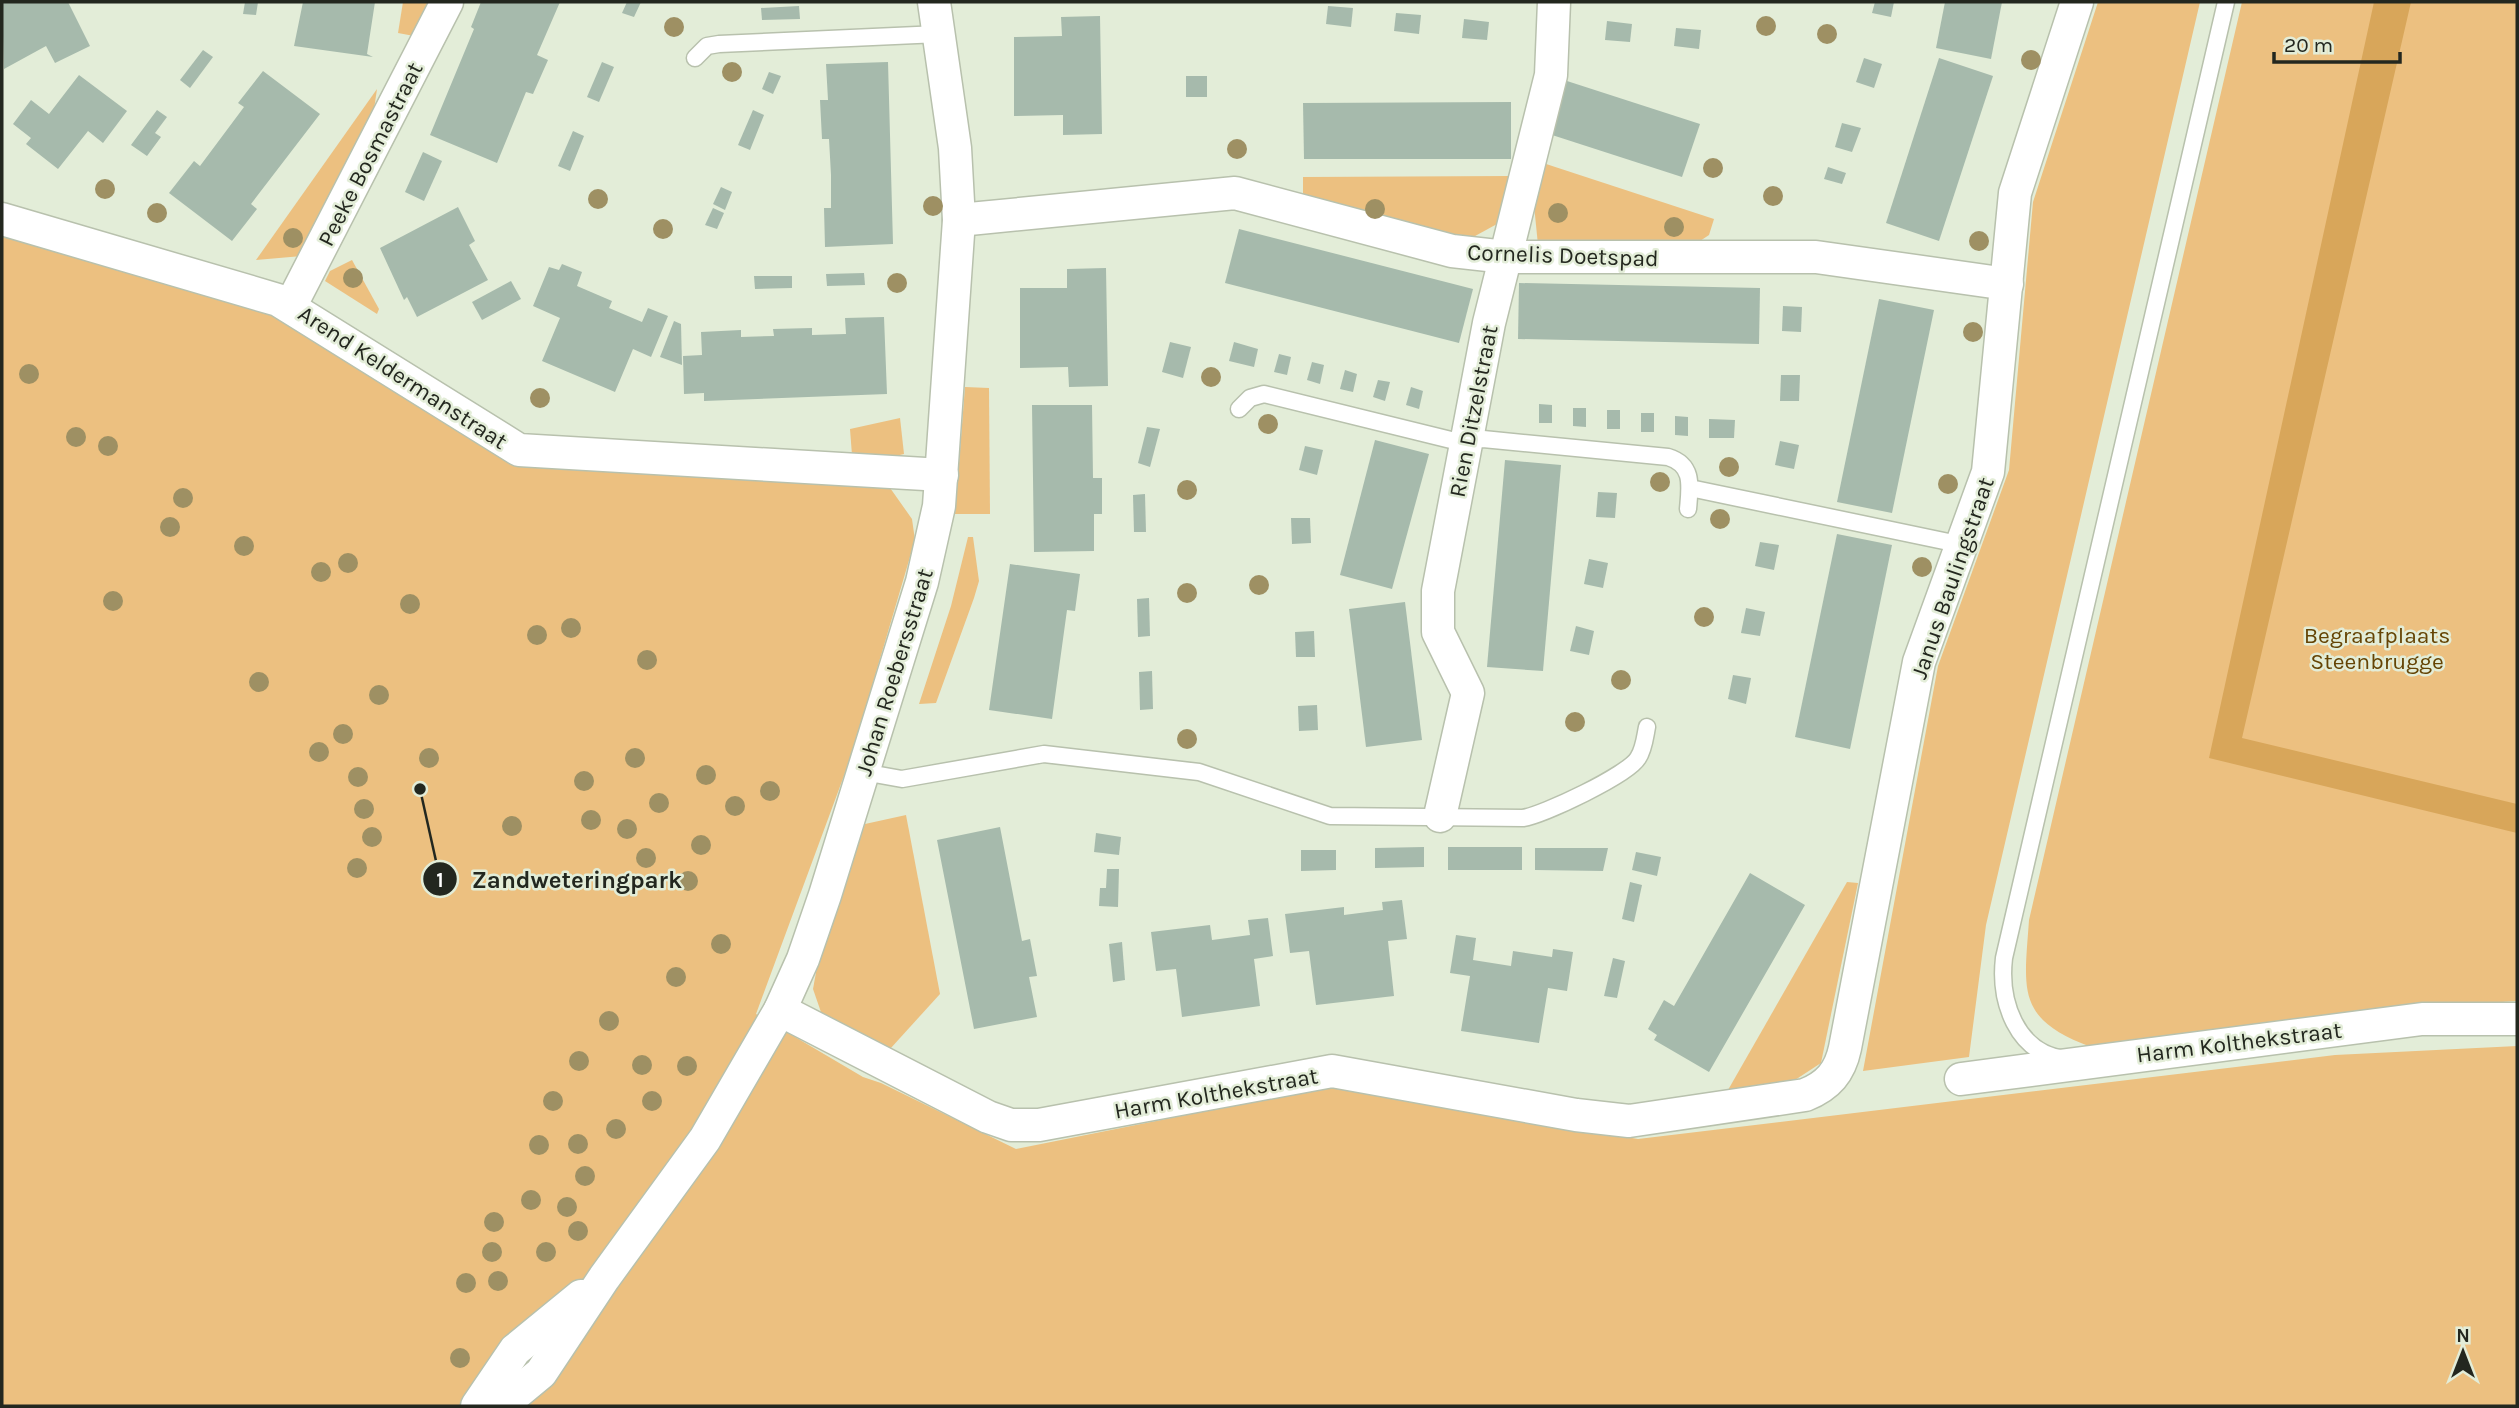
<svg xmlns="http://www.w3.org/2000/svg" width="2519" height="1408" font-family="Karla,sans-serif">
<rect width="100%" height="100%" fill="#e3edd8"/>
<!-- green -->
<g fill="#ecc080">
<path d="M403,2h28l-17,34 -16,-3z"/>
<path d="M2098,2h102l-214,923 -17,132 -106,14 75,-405 71,-196 24,-268z"/>
<path d="M2242,2h275v999l-118,8 -308,38c-75,-28 -67,-56 -62,-127z"/>
<path d="M377,89l-4,27 -71,140 -46,4z"/>
<path d="M1540,162l174,57 -5,16 -21,14 -150,-4 -6,-60z"/>
<path d="M1509,176l-12,48 -31,17 -163,-42v-22z"/>
<path d="M2,235l271,78 237,148 378,24 24,34 3,21 -63,214 -96,260 107,63 18,6 135,66 315,-63 307,53 697,-84 182,-9v360h-2515z"/>
<path d="M352,260l27,49 -2,5 -52,-33 5,-10z"/>
<path d="M965,387l24,1 1,126h-35z"/>
<path d="M900,418l4,36 -13,3 -39,-2 -2,-26z"/>
<path d="M968,537h5l6,44 -5,17 -38,105 -17,1 32,-98z"/>
<path d="M906,815l34,179 -50,55 -68,-34 -9,-26 4,-22 48,-143z"/>
<path d="M1847,882l11,1 -37,180 -26,17 -67,10z"/>
</g>
<!-- forest -->
<path fill="#d8a65a" d="M2374,2h37l-169,736 275,66v29l-308,-75z"/>
<!-- building -->
<g fill="#a6baac">
<path d="M2,2h66l22,44 -35,17 -9,-17 -42,23z"/>
<path d="M245,2h13l-2,13 -13,-1z"/>
<path d="M303,2h72l-8,52 6,3 -79,-11z"/>
<path d="M481,2h79l-23,53 11,5 -15,34 -7,-2 -29,71 -67,-28 44,-106 -3,-2z"/>
<path d="M627,2h14l-7,15 -12,-4z"/>
<path d="M1875,2h19l-3,15 -19,-4z"/>
<path d="M1945,2h57l-11,57 -55,-11z"/>
<path d="M799,6l1,13 -38,1 -1,-12z"/>
<path d="M1328,6l25,2 -2,19 -25,-3z"/>
<path d="M1396,13l25,2 -2,19 -25,-3z"/>
<path d="M1100,16l2,118 -39,1v-20l-49,1v-79l48,-1 -1,-19z"/>
<path d="M1464,19l25,3 -2,18 -25,-2z"/>
<path d="M1607,21l25,3 -2,18 -25,-2z"/>
<path d="M1676,28l25,2 -2,19 -25,-3z"/>
<path d="M203,50l10,7 -23,31 -10,-8z"/>
<path d="M1864,58l18,6 -8,24 -18,-6z"/>
<path d="M1939,58l54,18 -54,165 -53,-18z"/>
<path d="M602,62l12,5 -15,35 -12,-5z"/>
<path d="M888,62l5,182 -68,3 -1,-39h7v-33l-2,-36h-7l-2,-39h8l-2,-36z"/>
<path d="M263,71l57,43 -69,90 6,5 -25,32 -63,-48 25,-32 6,5 44,-59 -6,-4z"/>
<path d="M769,72l12,4 -8,18 -11,-5z"/>
<path d="M79,75l48,36 -24,32 -15,-12 -30,38 -32,-25 5,-6 -18,-14 18,-24 18,14z"/>
<rect x="1186" y="76" width="21" height="21"/>
<path d="M1567,81l133,43 -18,53 -133,-43z"/>
<path d="M1511,102v57h-207l-1,-56z"/>
<path d="M157,110l10,7 -12,16 6,4 -14,19 -16,-11z"/>
<path d="M753,110l11,5 -14,35 -12,-5z"/>
<path d="M1842,123l19,5 -9,24 -17,-5z"/>
<path d="M573,131l11,5 -14,35 -12,-5z"/>
<path d="M423,152l19,9 -18,40 -19,-9z"/>
<path d="M1828,167l18,6 -4,11 -18,-5z"/>
<path d="M721,187l11,5 -7,18 -12,-6z"/>
<path d="M458,207l17,34 -6,4 19,35 -71,37 -10,-20 -3,3 -24,-52z"/>
<path d="M713,208l11,5 -7,16 -12,-4z"/>
<path d="M1239,229l234,60 -14,54 -234,-60z"/>
<path d="M562,264l20,8 -5,14 35,15 -3,7 33,14 6,-14 20,8 -17,41 -18,-8 -18,43 -73,-31 18,-43 -27,-12 16,-39 10,3z"/>
<path d="M1106,268l2,118 -39,1 -1,-20 -48,1v-80h47v-19z"/>
<path d="M864,273l1,12 -38,1 -1,-12z"/>
<path d="M754,276h38v12l-37,1z"/>
<path d="M511,281l10,18 -39,21 -10,-18z"/>
<path d="M1519,283l241,5 -1,56 -241,-5z"/>
<path d="M1879,299l55,11 -42,203 -55,-11z"/>
<path d="M1783,306l19,1 -1,25 -19,-1z"/>
<path d="M884,317l3,77 -183,7v-8l-20,1 -1,-38 19,-1 -1,-23 40,-2v7l33,-1 -1,-7 39,-1v7l34,-1 -1,-16z"/>
<path d="M674,321l7,3 1,41 -22,-8z"/>
<path d="M1170,342l21,5 -8,31 -21,-6z"/>
<path d="M1234,342l24,7 -4,18 -25,-6z"/>
<path d="M1279,354l12,3 -4,18 -13,-3z"/>
<path d="M1312,362l12,3 -4,19 -13,-4z"/>
<path d="M1345,370l12,4 -4,18 -13,-3z"/>
<path d="M1781,375h19l-1,26h-19z"/>
<path d="M1378,380l12,2 -5,19 -12,-4z"/>
<path d="M1411,387l12,4 -4,18 -13,-4z"/>
<path d="M1539,404l13,1v18h-13z"/>
<path d="M1032,405h60l1,73h9v36h-8v37l-60,1z"/>
<path d="M1573,408h13v19l-13,-1z"/>
<rect x="1607" y="410" width="13" height="19"/>
<rect x="1641" y="413" width="13" height="19"/>
<path d="M1675,416l13,1v19l-13,-1z"/>
<path d="M1709,419l26,1 -1,18h-25z"/>
<path d="M1147,427l13,2 -10,38 -12,-4z"/>
<path d="M1375,440l54,14 -37,135 -52,-14z"/>
<path d="M1780,441l19,4 -5,24 -19,-4z"/>
<path d="M1305,446l18,4 -6,25 -18,-5z"/>
<path d="M1505,460l56,5 -18,206 -56,-4z"/>
<path d="M1598,492l19,1 -2,25 -19,-1z"/>
<path d="M1145,494l1,38h-12l-1,-37z"/>
<path d="M1291,518h19l1,25 -19,1z"/>
<path d="M1837,534l55,11 -42,204 -55,-12z"/>
<path d="M1760,542l19,3 -5,25 -19,-4z"/>
<path d="M1589,559l19,4 -5,25 -19,-4z"/>
<path d="M1010,564l70,10 -5,37 -8,-1 -15,109 -63,-9z"/>
<path d="M1149,598l1,38 -12,1 -1,-38z"/>
<path d="M1405,602l17,138 -56,7 -17,-138z"/>
<path d="M1746,608l19,4 -5,24 -19,-3z"/>
<path d="M1576,626l18,5 -5,24 -19,-4z"/>
<path d="M1314,631l1,26h-19l-1,-25z"/>
<path d="M1152,671l1,38 -13,1 -1,-38z"/>
<path d="M1733,675l18,3 -5,26 -18,-5z"/>
<path d="M1317,705l1,25 -19,1 -1,-25z"/>
<path d="M1000,827l22,114 8,-2 7,37 -8,1 8,40 -63,12 -37,-189z"/>
<path d="M1096,833l25,4 -2,18 -25,-3z"/>
<path d="M1424,847v20l-49,1v-20z"/>
<rect x="1448" y="847" width="74" height="23"/>
<path d="M1535,848h73l-5,23 -68,-1z"/>
<path d="M1301,850h35v20l-35,1z"/>
<path d="M1636,852l25,5 -4,19 -25,-6z"/>
<path d="M1107,869h12l-1,38 -19,-1 1,-18h6z"/>
<path d="M1750,873l55,32 -96,167 -55,-32 3,-5 -9,-6 16,-29 10,6z"/>
<path d="M1630,882l12,3 -8,37 -12,-3z"/>
<path d="M1402,900l5,39 -19,2 6,55 -78,9 -7,-54 -19,2 -5,-39 59,-7v8l39,-5 -1,-8z"/>
<path d="M1268,918l5,38 -19,3 6,47 -78,11 -6,-48 -20,2 -5,-39 59,-7 2,15 38,-5 -2,-15z"/>
<path d="M1456,935l20,3 -3,22 38,6 2,-15 39,6 1,-8 20,3 -6,39 -19,-3 -9,55 -78,-12 9,-55 -20,-3z"/>
<path d="M1122,942l3,38 -12,2 -4,-38z"/>
<path d="M1613,958l12,3 -8,37 -13,-2z"/>
</g>
<g fill="none" stroke-linecap="round" stroke-linejoin="round">
<!-- lane casing -->
<g stroke="#b8c1ad" stroke-width="19">
<g id="lane">
<path d="M695,58l12,-12 12,-2 220,-10"/>
<path d="M1239,409l11,-11 14,-4 187,46 32,-1 185,18c26,8 22,29 20,52"/>
<path d="M1690,488l273,57"/>
<path d="M863,772l39,7 142,-25 155,18 131,44 193,2c20,-3 105,-43 115,-60 6,-9 7,-21 9,-31"/>
<path d="M2065,1059c-49,-6 -66,-58 -61,-101l222,-956"/>
</g>
</g>
<!-- street casing -->
<g stroke="#b8c1ad" stroke-width="35">
<g id="street">
<path d="M2,219l276,81 241,150 423,25"/>
<path d="M959,220l276,-27 217,58 54,6h310l191,27"/>
<path d="M291,305l156,-303"/>
<path d="M1440,816l28,-123 -30,-61v-41l51,-268 62,-248 3,-73"/>
<path d="M780,1010l208,107 23,8h28l293,-54 244,44 53,6 176,-26c23,-9 35,-23 40,-47l74,-386 69,-190 27,-279 62,-191"/>
<path d="M1961,1079l461,-60h95"/>
<path d="M477,1406l38,-56 66,-54"/>
<path d="M501,1406l40,-33 63,-95 101,-139 75,-129 23,-51 22,-64 97,-313 17,-76 20,-286 -4,-72 -21,-146"/>
</g>
</g>
<!-- lane -->
<use href="#lane" stroke="#fff" stroke-width="16"/>
<!-- street -->
<use href="#street" stroke="#fff" stroke-width="32"/>
</g>
<!-- trees -->
<g fill="#9e9063">
<circle cx="1766" cy="26" r="10"/>
<circle cx="674" cy="27" r="10"/>
<circle cx="1827" cy="34" r="10"/>
<circle cx="2031" cy="60" r="10"/>
<circle cx="732" cy="72" r="10"/>
<circle cx="1237" cy="149" r="10"/>
<circle cx="1713" cy="168" r="10"/>
<circle cx="105" cy="189" r="10"/>
<circle cx="1773" cy="196" r="10"/>
<circle cx="598" cy="199" r="10"/>
<circle cx="933" cy="206" r="10"/>
<circle cx="1375" cy="209" r="10"/>
<circle cx="157" cy="213" r="10"/>
<circle cx="1558" cy="213" r="10"/>
<circle cx="1674" cy="227" r="10"/>
<circle cx="663" cy="229" r="10"/>
<circle cx="293" cy="238" r="10"/>
<circle cx="1979" cy="241" r="10"/>
<circle cx="353" cy="278" r="10"/>
<circle cx="897" cy="283" r="10"/>
<circle cx="1973" cy="332" r="10"/>
<circle cx="29" cy="374" r="10"/>
<circle cx="1211" cy="377" r="10"/>
<circle cx="540" cy="398" r="10"/>
<circle cx="1268" cy="424" r="10"/>
<circle cx="76" cy="437" r="10"/>
<circle cx="108" cy="446" r="10"/>
<circle cx="1729" cy="467" r="10"/>
<circle cx="1660" cy="482" r="10"/>
<circle cx="1948" cy="484" r="10"/>
<circle cx="1187" cy="490" r="10"/>
<circle cx="183" cy="498" r="10"/>
<circle cx="1720" cy="519" r="10"/>
<circle cx="170" cy="527" r="10"/>
<circle cx="244" cy="546" r="10"/>
<circle cx="348" cy="563" r="10"/>
<circle cx="1922" cy="567" r="10"/>
<circle cx="321" cy="572" r="10"/>
<circle cx="1259" cy="585" r="10"/>
<circle cx="1187" cy="593" r="10"/>
<circle cx="113" cy="601" r="10"/>
<circle cx="410" cy="604" r="10"/>
<circle cx="1704" cy="617" r="10"/>
<circle cx="571" cy="628" r="10"/>
<circle cx="537" cy="635" r="10"/>
<circle cx="647" cy="660" r="10"/>
<circle cx="1621" cy="680" r="10"/>
<circle cx="259" cy="682" r="10"/>
<circle cx="379" cy="695" r="10"/>
<circle cx="1575" cy="722" r="10"/>
<circle cx="343" cy="734" r="10"/>
<circle cx="1187" cy="739" r="10"/>
<circle cx="319" cy="752" r="10"/>
<circle cx="429" cy="758" r="10"/>
<circle cx="635" cy="758" r="10"/>
<circle cx="706" cy="775" r="10"/>
<circle cx="358" cy="777" r="10"/>
<circle cx="584" cy="781" r="10"/>
<circle cx="770" cy="791" r="10"/>
<circle cx="659" cy="803" r="10"/>
<circle cx="735" cy="806" r="10"/>
<circle cx="364" cy="809" r="10"/>
<circle cx="591" cy="820" r="10"/>
<circle cx="512" cy="826" r="10"/>
<circle cx="627" cy="829" r="10"/>
<circle cx="372" cy="837" r="10"/>
<circle cx="701" cy="845" r="10"/>
<circle cx="646" cy="858" r="10"/>
<circle cx="357" cy="868" r="10"/>
<circle cx="688" cy="881" r="10"/>
<circle cx="721" cy="944" r="10"/>
<circle cx="676" cy="977" r="10"/>
<circle cx="609" cy="1021" r="10"/>
<circle cx="579" cy="1061" r="10"/>
<circle cx="642" cy="1065" r="10"/>
<circle cx="687" cy="1066" r="10"/>
<circle cx="553" cy="1101" r="10"/>
<circle cx="652" cy="1101" r="10"/>
<circle cx="616" cy="1129" r="10"/>
<circle cx="578" cy="1144" r="10"/>
<circle cx="539" cy="1145" r="10"/>
<circle cx="585" cy="1176" r="10"/>
<circle cx="531" cy="1200" r="10"/>
<circle cx="567" cy="1207" r="10"/>
<circle cx="494" cy="1222" r="10"/>
<circle cx="578" cy="1231" r="10"/>
<circle cx="492" cy="1252" r="10"/>
<circle cx="546" cy="1252" r="10"/>
<circle cx="498" cy="1281" r="10"/>
<circle cx="466" cy="1283" r="10"/>
<circle cx="460" cy="1358" r="10"/>
</g>
<g text-anchor="middle" stroke-width="5" stroke-linejoin="round" paint-order="stroke">
<!-- street labels -->
<g font-size="23" fill="#23271f" stroke="#e3edd8">
<text transform="translate(370 154) rotate(-63)" y="8">Peeke Bosmastraat</text>
<text transform="translate(1563 255) rotate(2)" y="8">Cornelis Doetspad</text>
<text transform="translate(403 377) rotate(33)" y="8">Arend Keldermanstraat</text>
<text transform="translate(1473 411) rotate(-79)" y="8">Rien Ditzelstraat</text>
<text transform="translate(1952 578) rotate(-71)" y="8">Janus Baulingstraat</text>
<text transform="translate(894 672) rotate(-73)" y="8">Johan Roebersstraat</text>
<text transform="translate(2239 1042) rotate(-7)" y="8">Harm Kolthekstraat</text>
<text transform="translate(1216 1093) rotate(-10)" y="8">Harm Kolthekstraat</text>
</g>
<!-- park labels -->
<g font-size="23" fill="#654404" stroke="#e3edd8">
<text x="2377" y="643">Begraafplaats<tspan x="2377" dy="26">Steenbrugge</tspan></text>
</g>
</g>
<!-- callouts -->
<path fill="none" stroke="#23271f" stroke-width="2.5" d="M420 789L440 879"/>
<g fill="#23271f" stroke="#e3edd8" stroke-width="2.5">
<circle cx="420" cy="789" r="7"/>
<circle cx="440" cy="879" r="18"/>
</g>
<g font-size="21" text-anchor="middle" font-weight="bold" fill="#fff">
<text x="440" y="887">1</text>
</g>
<g font-size="24" text-anchor="middle" font-weight="bold" fill="#23271f" stroke="#e3edd8" stroke-width="5" stroke-linejoin="round" paint-order="stroke">
<text x="577" y="888">Zandweteringpark</text>
</g>
<!-- border -->
<rect width="2519" height="1408" fill="none" stroke="#23271f" stroke-width="7"/>
<!-- north arrow -->
<g transform="translate(2463 1352)" stroke="#e3edd8" stroke-width="5" paint-order="stroke">
<path d="M0-5L12 26L0 18L-12 26Z" fill="#23271f"/>
<text y="-10" font-size="19" font-weight="bold" text-anchor="middle" fill="#23271f">N</text>
</g>
<!-- scale -->
<path d="M2274 52v10h126v-10" fill="none" stroke="#23271f" stroke-width="3.5"/>
<text x="2284" y="52" font-size="21" fill="#23271f" stroke="#e3edd8" stroke-width="5" paint-order="stroke">20 m</text>
</svg>
